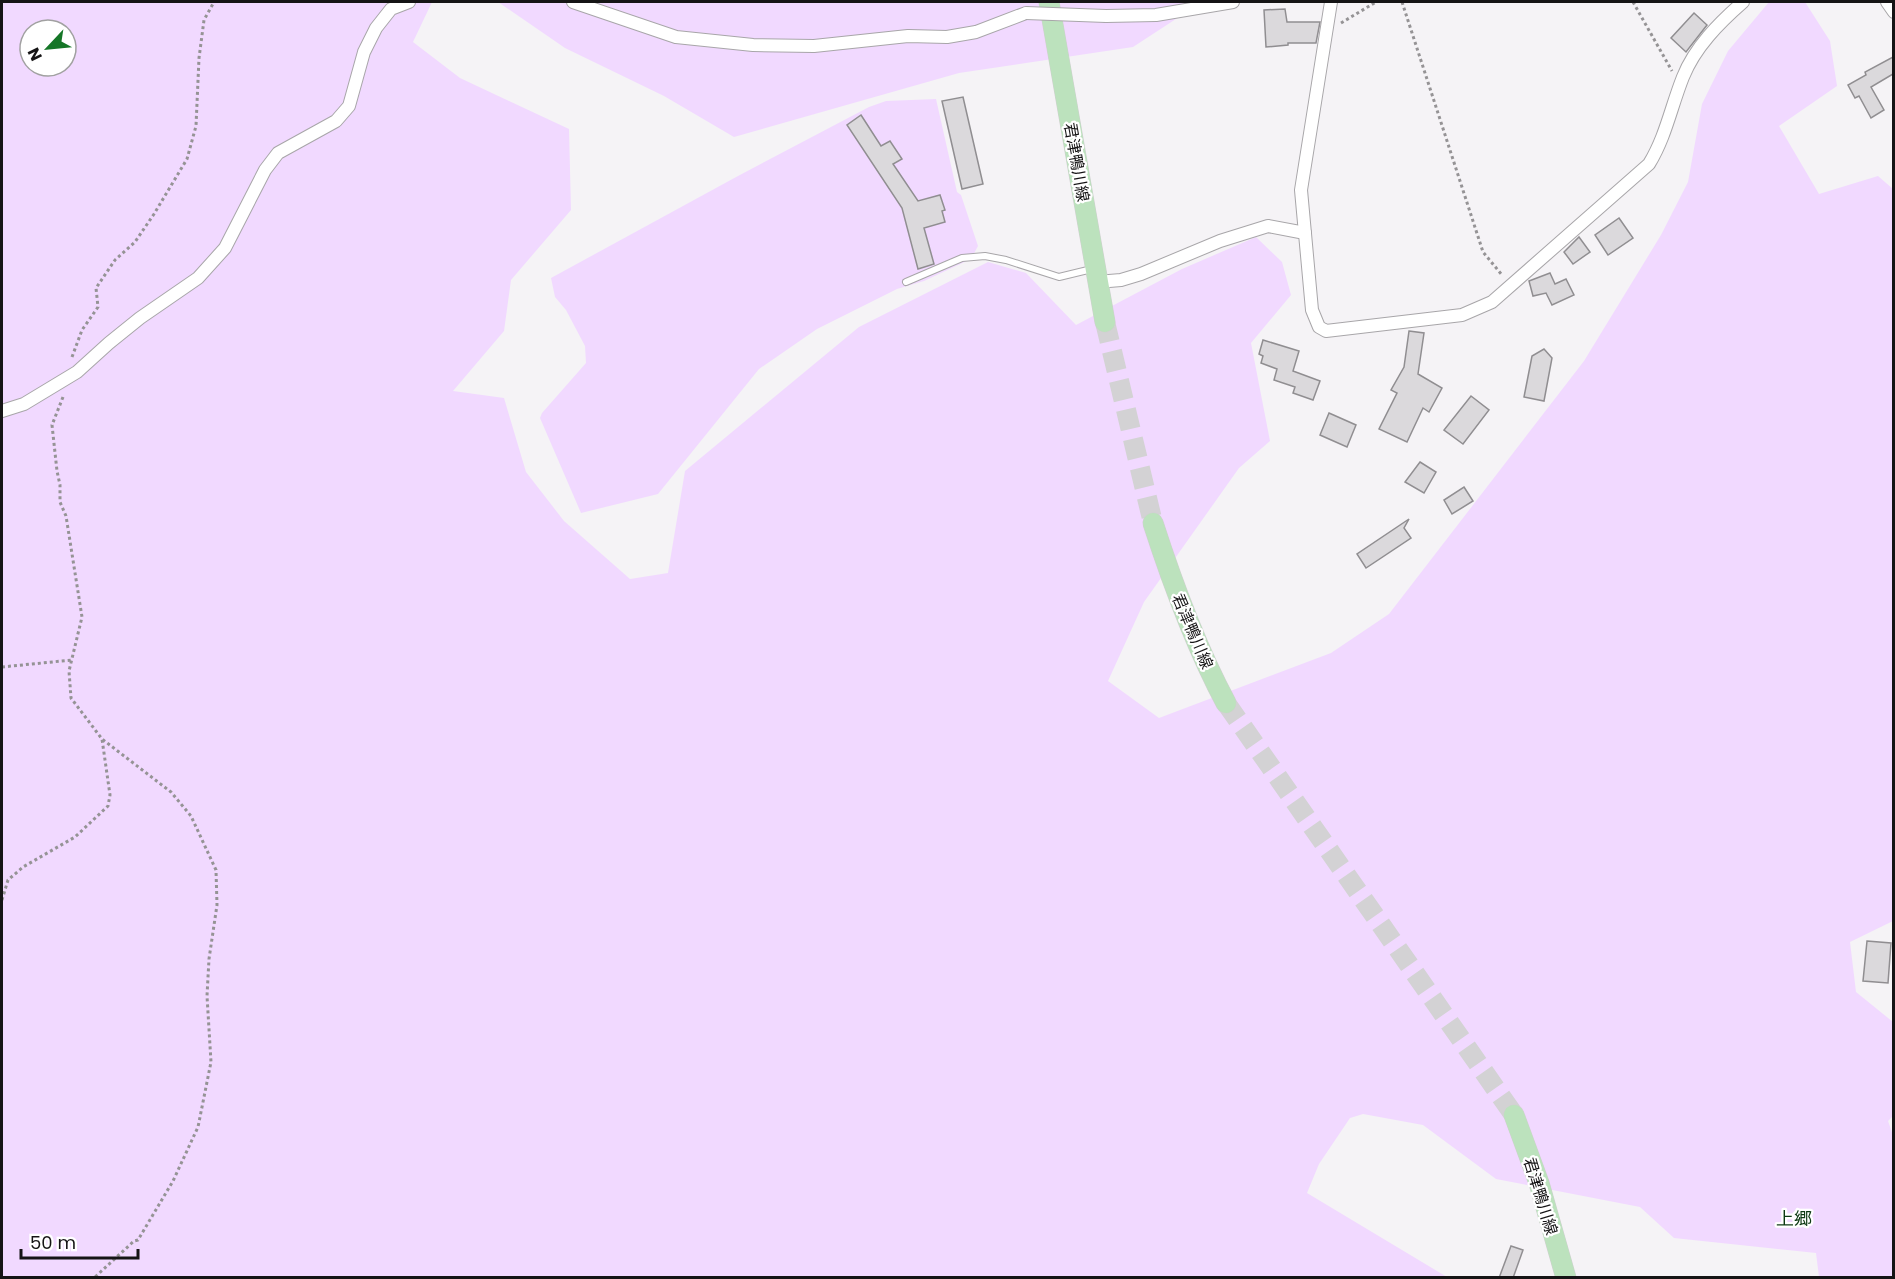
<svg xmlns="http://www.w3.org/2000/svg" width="1895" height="1279" font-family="Poppins,'Noto Sans JP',sans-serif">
<rect width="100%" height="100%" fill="#f5f3f6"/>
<!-- green -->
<g fill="#f1d9ff" fill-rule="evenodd">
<path d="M2,2h430l-19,40 47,36 109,51 2,81 -60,70 -7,51 -51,60 51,7 22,74 38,49 66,58 38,-6 17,-102 174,-144 129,-65 38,11 50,52 106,-56 74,-32 26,25 9,33 -40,48 19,98 -31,27 -95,134 -36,79 51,37 172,-65 58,-39 195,-253 77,-126 27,-53 14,-78 26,-53 41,-49h36l25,39 7,45 -58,40 40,68 59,-18 15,13v732l-43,21 6,50 37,30v94l-5,5 6,17 -1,139h-74l-3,-24 -142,-15 -34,-31 -144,-28 -73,-54 -60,-11 -13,4 -31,46 -12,29 140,84 -1445,1zM30,30h36v36h-36z"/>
<path d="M498,2h704l-69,45 -174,26 -225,64 -70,-41 -99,-48z"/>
<path d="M936,99l21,93 4,3 17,51 -7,13 -47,22 -27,8 -80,40 -58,40 -101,125 -77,19 -41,-95 2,-5 44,-50 -1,-17 -19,-36 -11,-13 -4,-19 187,-102 131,-69 17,-6z"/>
</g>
<!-- building -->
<g fill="#dbd9dc" stroke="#908e91" stroke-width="1.5">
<path d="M1285,9l2,13h33l-4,21h-28v2l-22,2 -2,-37z"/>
<path d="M1694,13l13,12 -21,27 -15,-14z"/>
<path d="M1893,57v17l-22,13 13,23 -13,8 -12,-22 -4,2 -7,-13 18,-10 -1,-3z"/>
<path d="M963,97l20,87 -21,5 -20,-88z"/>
<path d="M861,115l20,31 9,-5 12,18 -9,5 25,37 22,-6 5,15 -3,1 3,11 -21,6 10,36 -16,5 -16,-61 -55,-83z"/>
<path d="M1619,218l14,20 -25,17 -13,-20z"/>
<path d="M1579,237l11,15 -17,12 -9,-12z"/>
<path d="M1550,273l5,11 11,-5 8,16 -22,10 -6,-12 -13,3 -4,-15z"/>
<path d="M1409,331l15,2 -6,41 24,14 -13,24 -6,-4 -16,34 -28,-13 18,-36 -6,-3 13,-23z"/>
<path d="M1263,340l36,11 -6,20 27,10 -7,19 -20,-7 2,-6 -21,-7 3,-11 -16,-6 2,-7 -4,-2z"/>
<path d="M1544,349l8,9 -8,43 -20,-4 8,-41z"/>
<path d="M1471,396l18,14 -26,34 -19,-14z"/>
<path d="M1329,413l27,12 -9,22 -27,-12z"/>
<path d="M1420,462l16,10 -12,21 -19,-11z"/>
<path d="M1464,487l9,14 -21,13 -8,-14z"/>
<path d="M1409,519l-5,9 7,10 -45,30 -9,-14z"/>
<path d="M1867,941l24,2 -3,40 -25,-2z"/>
<path d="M1511,1246l12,4 -10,28h-14z"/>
</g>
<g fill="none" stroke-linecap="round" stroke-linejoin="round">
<!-- primary-tunnel -->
<g stroke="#d3d2d4" stroke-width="20" stroke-dasharray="20 10" stroke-linecap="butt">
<path d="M1105,322l48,201"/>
<path d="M1226,703l288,412"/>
</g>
<!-- service casing -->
<g stroke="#a8a6a9" stroke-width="8">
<path id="service" d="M906,282l56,-24 23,-2 21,4 53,17 33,-8"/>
</g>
<!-- minor casing -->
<g stroke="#a8a6a9" stroke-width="14">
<g id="minor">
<path d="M573,2l103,35 77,8 61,1 94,-10 39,1 29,-5 50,-19"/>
<path d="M1331,2l-30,188 11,120 7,17 7,4 136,-16 30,-13 157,-138c17,-28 22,-57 34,-87 12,-30 36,-54 60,-75"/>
<path d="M1887,2l7,10"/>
<path d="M1106,16l50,-1 77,-13"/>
<path d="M1097,282l24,-2 20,-6 79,-33 48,-15 37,7"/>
<path d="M2,411l22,-7 53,-32 32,-29 31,-25 58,-40 27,-30 40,-78 13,-17 58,-32 13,-15 15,-54 12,-24 15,-19 18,-7"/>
</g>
</g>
<!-- primary casing -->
<g stroke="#d0d0d0" stroke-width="21">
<g id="primary">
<path d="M1049,2l56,320"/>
<path d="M1153,523c20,62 42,122 73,180"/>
<path d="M1514,1115l25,68 27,95"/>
</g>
</g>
<!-- path -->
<g stroke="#959395" stroke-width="3" stroke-dasharray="3 3" stroke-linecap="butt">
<path d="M1402,2l81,250 19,23"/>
<path d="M1633,2l39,69"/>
<path d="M1341,23l35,-21"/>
<path d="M72,357l10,-27 16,-23 -2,-19 19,-28 20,-18 19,-28 33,-55 9,-33 3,-68 5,-38 10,-18"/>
<path d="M63,397l-11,28 5,46 3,14v17l6,14 16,101 -13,54 2,27 31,41 69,53 20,24 25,54 1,35 -8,54 -2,37 4,66 -13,65 -25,54 -35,59 -4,1 -40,37"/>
<path d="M2,667l70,-7"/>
<path d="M2,900l6,-20 15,-13 52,-30 33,-31 2,-11 -8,-56"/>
</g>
<!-- service -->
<use href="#service" stroke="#fff" stroke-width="6"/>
<!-- minor -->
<use href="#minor" stroke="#fff" stroke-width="12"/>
<!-- primary -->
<use href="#primary" stroke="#bce2bd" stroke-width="20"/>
<!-- minor-bridge casing -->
<g stroke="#a8a6a9" stroke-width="14" stroke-linecap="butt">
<path id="minor-bridge" d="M1026,13l80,3"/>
</g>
<!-- minor-bridge -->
<use href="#minor-bridge" stroke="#fff" stroke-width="12"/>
</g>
<g text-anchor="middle" stroke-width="4.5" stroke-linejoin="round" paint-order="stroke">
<!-- street labels -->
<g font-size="16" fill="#151415" stroke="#fff">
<text transform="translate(1077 162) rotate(80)" y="6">君津鴨川線</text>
<text transform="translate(1193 631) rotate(67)" y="6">君津鴨川線</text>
<text transform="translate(1541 1196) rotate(73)" y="6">君津鴨川線</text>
</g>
<!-- neighbourhood labels -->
<g font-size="18" fill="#0d3913" stroke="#fff">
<text x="1794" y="1225">上郷</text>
</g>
</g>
<!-- border -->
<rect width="1895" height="1279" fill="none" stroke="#151415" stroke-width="6"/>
<!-- north arrow -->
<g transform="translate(48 48) rotate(244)"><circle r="28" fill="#ffffff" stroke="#a1a1a1" stroke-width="1.5"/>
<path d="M0-4.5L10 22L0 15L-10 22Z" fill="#157627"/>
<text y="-9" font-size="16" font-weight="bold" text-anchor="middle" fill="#151415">N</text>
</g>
<!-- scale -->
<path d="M21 1249v9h117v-9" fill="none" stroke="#151415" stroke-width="3"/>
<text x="30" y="1249" font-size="18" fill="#151415" stroke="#ffffff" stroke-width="4.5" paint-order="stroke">50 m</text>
</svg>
